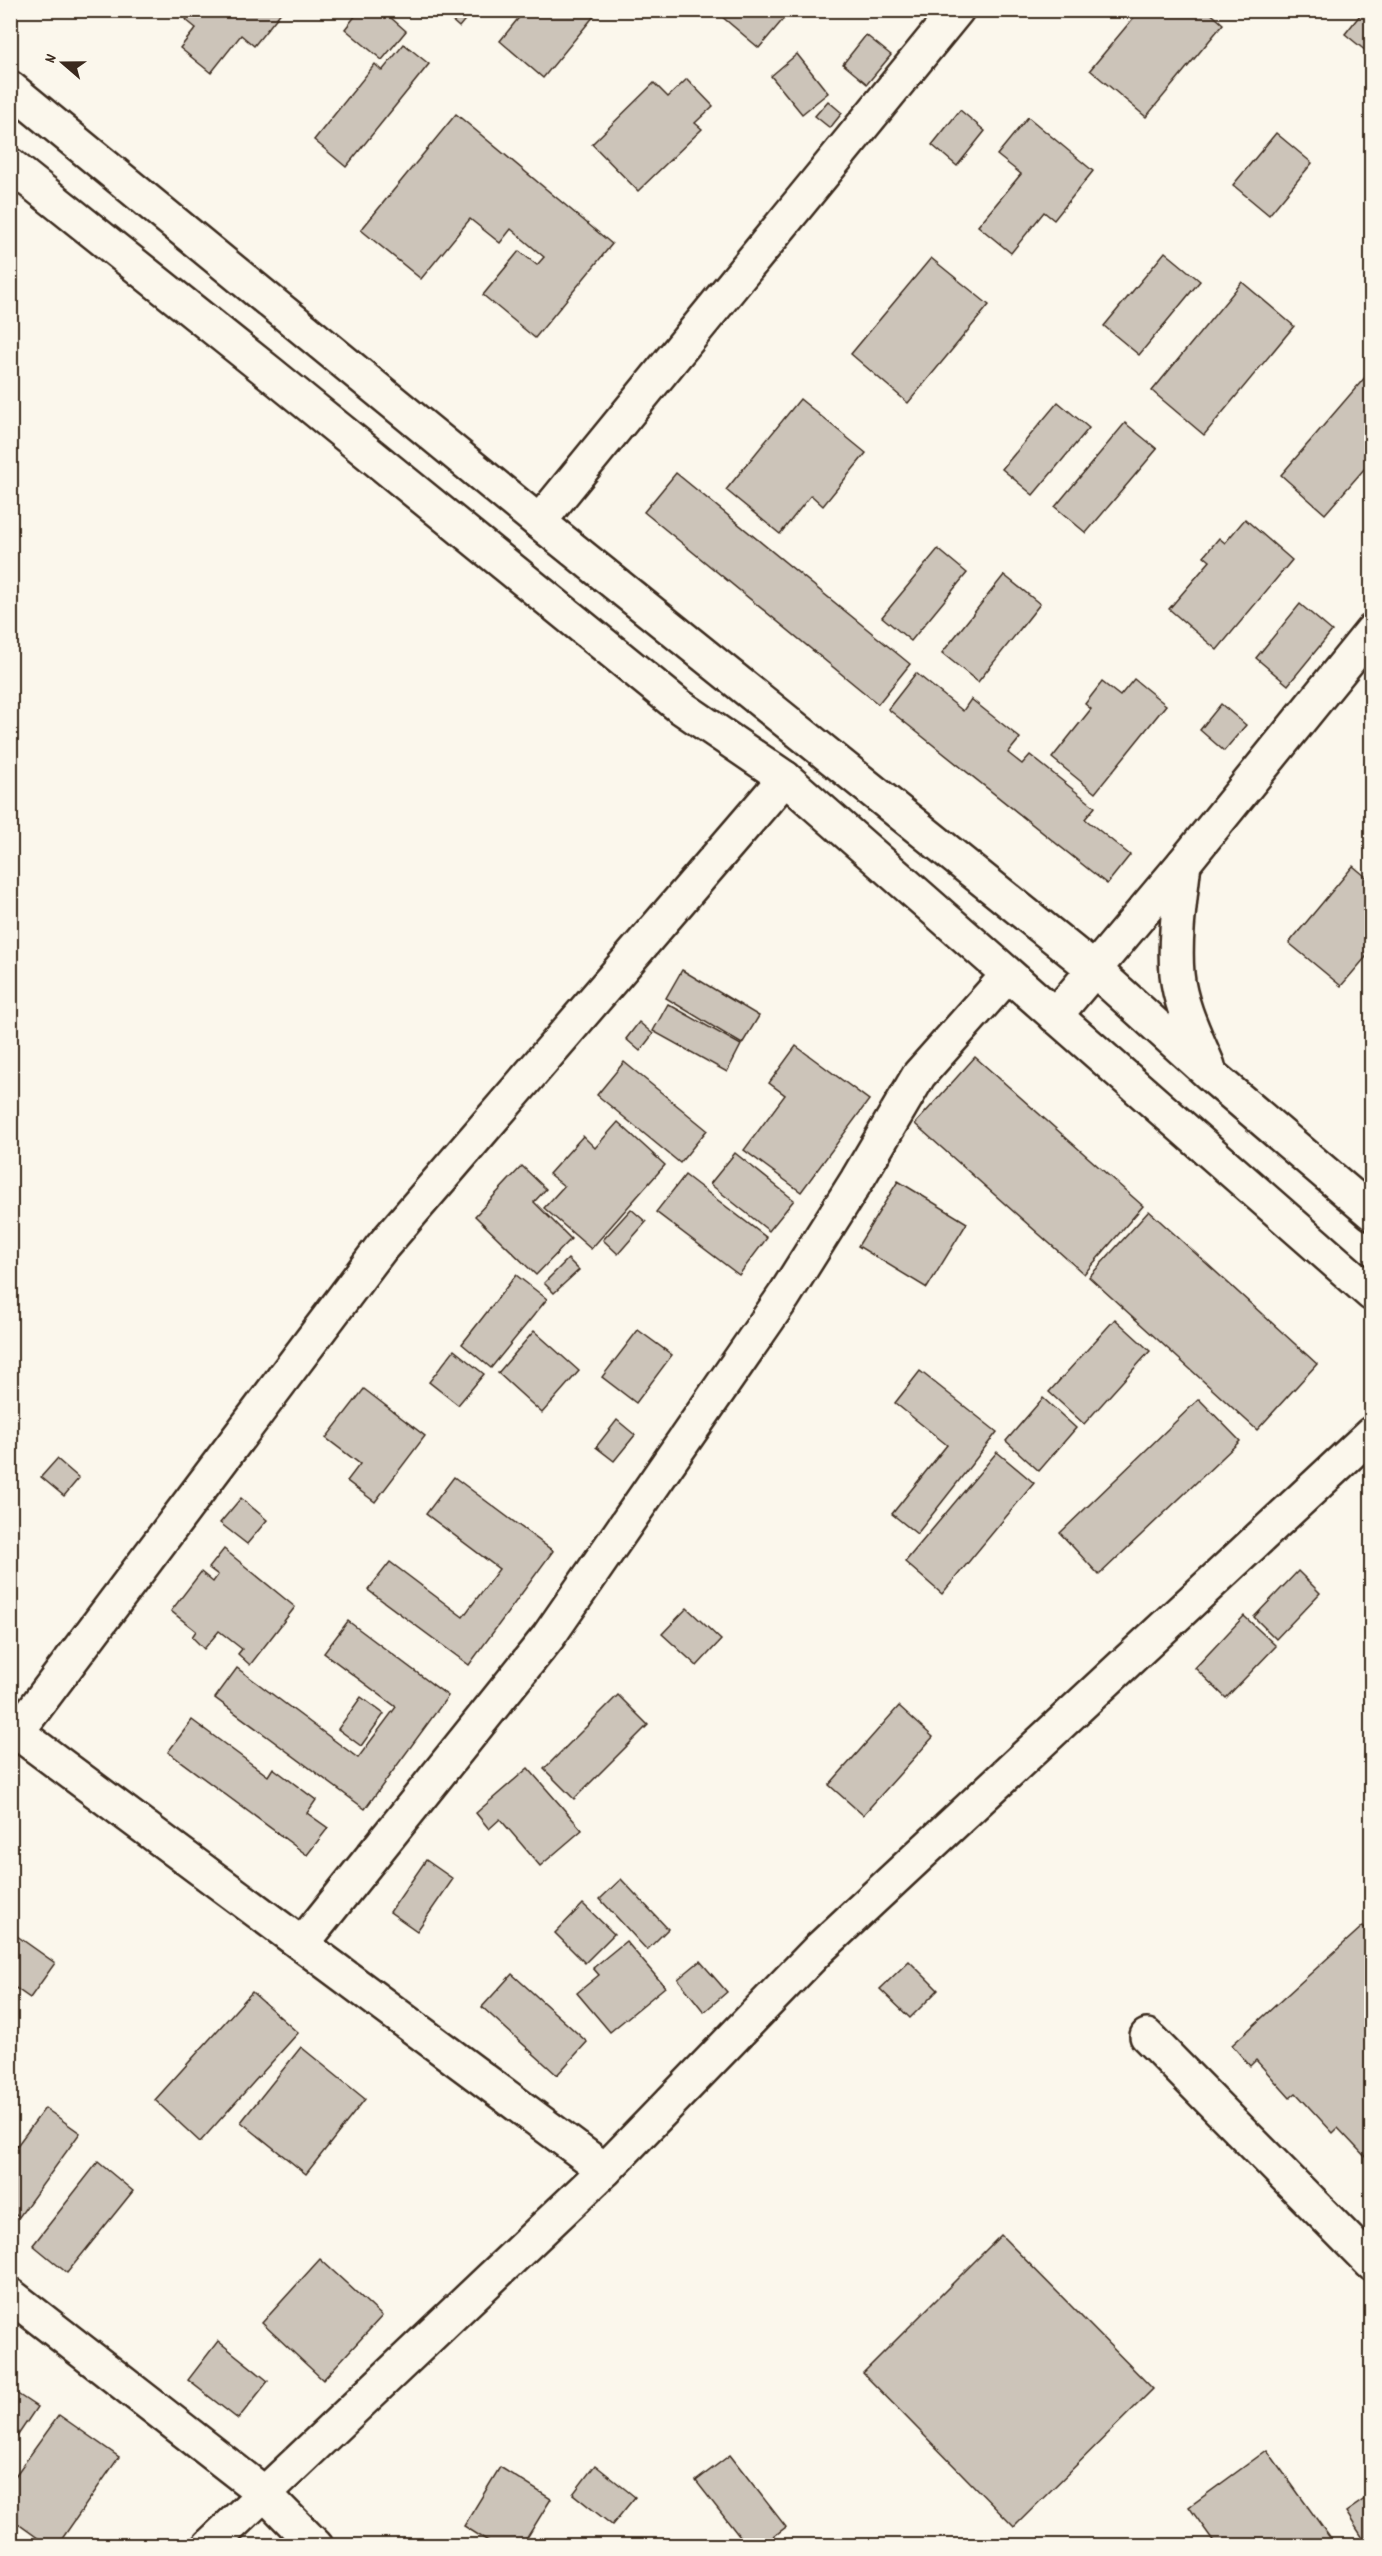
<svg xmlns="http://www.w3.org/2000/svg" width="1382" height="2556" font-family="Dekko,sans-serif">
<rect width="100%" height="100%" fill="#fbf7ec"/>
<filter id="ink" filterUnits="userSpaceOnUse"><feTurbulence type="fractalNoise" baseFrequency=".0167" numOctaves="2"/><feDisplacementMap in="SourceGraphic" scale="12" xChannelSelector="R" yChannelSelector="G"/><feConvolveMatrix kernelMatrix="1 2 1 2 8 2 1 2 1" color-interpolation-filters="sRGB"/></filter>
<g filter="url(#ink)">
<!-- building -->
<g fill="#ccc4b9" stroke="#3b2a1e" stroke-width="1.5">
<path d="M194,10h89l-29,36 -13,-11 -30,38 -31,-25 16,-20 -10,-8z"/>
<path d="M360,10h22l24,21 -24,29 -37,-31z"/>
<path d="M440,10h33l-14,17z"/>
<path d="M525,10h74l-56,68 -43,-37z"/>
<path d="M714,10h77l-32,38z"/>
<path d="M1140,10h67l16,14 -77,93 -56,-47z"/>
<path d="M1364,10h8v46l-27,-22z"/>
<path d="M866,35l25,20 -24,29 -24,-20z"/>
<path d="M404,44l25,20 -83,103 -32,-27 61,-76 7,7z"/>
<path d="M797,54l31,39 -26,21 -31,-38z"/>
<path d="M687,79l26,27 -18,17 7,6 -64,62 -46,-47 62,-61 14,14z"/>
<path d="M828,101l14,12 -12,15 -15,-12z"/>
<path d="M960,110l25,21 -28,35 -25,-21z"/>
<path d="M456,114l156,130 -77,94 -52,-43 36,-44 18,14 7,-8 -33,-28 -11,14 -30,-24 -49,60 -60,-49z"/>
<path d="M1028,117l65,54 -39,49 -10,-8 -33,41 -33,-27 43,-52 -24,-19z"/>
<path d="M1276,133l36,30 -43,52 -36,-30z"/>
<path d="M1165,252l35,29 -61,74 -35,-29z"/>
<path d="M931,258l58,47 -81,98 -57,-49z"/>
<path d="M1242,282l52,44 -90,109 -52,-44z"/>
<path d="M1367,375l5,4v81l-47,54 -44,-39z"/>
<path d="M800,399l66,54 -43,53 -12,-11 -31,39 -54,-44z"/>
<path d="M1058,402l31,26 -56,67 -31,-26z"/>
<path d="M1125,423l32,26 -71,84 -31,-26z"/>
<path d="M676,473l234,191 -32,40 -234,-192z"/>
<path d="M1245,519l47,41 -75,90 -48,-41 41,-48 -6,-5 15,-18 6,5z"/>
<path d="M938,549l29,24 -56,68 -29,-24z"/>
<path d="M1004,575l36,29 -62,78 -36,-29z"/>
<path d="M1300,604l32,27 -44,54 -32,-27z"/>
<path d="M10,619l8,6 -8,8z"/>
<path d="M916,673l47,38 8,-12 49,39 -12,15 14,11 8,-9 65,52 -10,12 45,36 -23,29 -219,-175z"/>
<path d="M1134,679l32,26 -71,88 -43,-35 39,-49 -6,-5 17,-22 18,14z"/>
<path d="M1221,704l25,21 -22,26 -24,-21z"/>
<path d="M1353,866l19,16v68l-31,36 -52,-43z"/>
<path d="M682,970l77,46 -17,28 -76,-46z"/>
<path d="M668,1004l73,41 -14,27 -74,-41z"/>
<path d="M639,1022l14,12 -13,17 -14,-12z"/>
<path d="M796,1046l73,54 -68,92 -57,-42 41,-55 -16,-12z"/>
<path d="M975,1057l168,149 -59,68 -169,-150z"/>
<path d="M624,1062l83,68 -27,33 -83,-68z"/>
<path d="M618,1122l47,43 -74,84 -47,-41 20,-22 -15,-12 34,-38 12,12z"/>
<path d="M735,1153l59,47 -25,31 -59,-47z"/>
<path d="M522,1166l24,23 -12,13 37,37 -35,36 -61,-59z"/>
<path d="M685,1175l82,63 -28,37 -83,-63z"/>
<path d="M898,1181l69,42 -40,65 -69,-42z"/>
<path d="M631,1209l15,13 -28,32 -15,-14z"/>
<path d="M1149,1211l168,153 -60,66 -168,-153z"/>
<path d="M568,1259l11,11 -25,23 -10,-10z"/>
<path d="M516,1275l31,24 -56,69 -29,-24z"/>
<path d="M1115,1319l35,32 -66,73 -35,-32z"/>
<path d="M638,1330l34,25 -36,48 -34,-26z"/>
<path d="M534,1331l45,40 -37,42 -44,-40z"/>
<path d="M454,1350l30,24 -26,31 -29,-23z"/>
<path d="M920,1371l77,61 -80,102 -25,-20 55,-69 -52,-42z"/>
<path d="M364,1389l61,47 -50,66 -28,-21 13,-17 -34,-26z"/>
<path d="M1043,1398l33,30 -37,43 -33,-30z"/>
<path d="M1199,1399l41,42 -141,134 -39,-42z"/>
<path d="M617,1420l18,15 -21,26 -18,-14z"/>
<path d="M997,1452l37,31 -92,111 -37,-32z"/>
<path d="M57,1459l22,19 -15,18 -23,-19z"/>
<path d="M454,1477l99,74 -84,114 -101,-75 22,-28 73,55 36,-48 -73,-55z"/>
<path d="M241,1498l26,22 -20,24 -27,-21z"/>
<path d="M224,1549l71,58 -45,58 -12,-11 4,-5 -23,-18 -15,18 -12,-12 4,-6 -25,-20 30,-39 12,10 5,-7 -9,-7z"/>
<path d="M1298,1571l22,22 -44,46 -22,-22z"/>
<path d="M687,1608l34,32 -24,26 -35,-32z"/>
<path d="M1244,1616l32,30 -50,52 -31,-30z"/>
<path d="M348,1621l100,75 -83,113 -150,-111 22,-30 121,90 38,-51 -72,-54z"/>
<path d="M618,1695l30,30 -74,74 -30,-30z"/>
<path d="M361,1697l23,17 -23,32 -23,-17z"/>
<path d="M899,1706l34,31 -70,78 -34,-30z"/>
<path d="M192,1720l76,56 5,-8 43,32 -9,13 21,15 -21,27 -139,-103z"/>
<path d="M528,1768l54,62 -42,36 -40,-47 -11,10 -13,-16z"/>
<path d="M426,1860l27,19 -36,52 -27,-19z"/>
<path d="M621,1879l47,50 -21,21 -47,-51z"/>
<path d="M583,1904l31,30 -29,29 -30,-30z"/>
<path d="M1363,1926l9,10v228l-34,-36 -5,5 -37,-40 -6,5 -34,-38 -6,6 -18,-21z"/>
<path d="M10,1931l45,32 -25,35 -20,-14z"/>
<path d="M626,1941l39,46 -55,45 -33,-39 22,-18 -6,-7z"/>
<path d="M700,1961l27,31 -23,20 -26,-33z"/>
<path d="M909,1961l29,29 -28,28 -30,-29z"/>
<path d="M512,1974l75,68 -30,33 -75,-68z"/>
<path d="M252,1992l46,41 -98,109 -45,-42z"/>
<path d="M301,2047l64,52 -59,75 -65,-52z"/>
<path d="M45,2108l35,25 -61,84 -9,-6v-56z"/>
<path d="M98,2162l35,29 -66,82 -34,-28z"/>
<path d="M1001,2235l152,154 -139,138 -151,-154z"/>
<path d="M320,2259l62,57 -59,64 -61,-57z"/>
<path d="M218,2341l50,40 -30,38 -50,-39z"/>
<path d="M10,2389l27,18 -27,40z"/>
<path d="M59,2415l60,42 -62,89h-8l-39,-28v-35z"/>
<path d="M1267,2450l69,96h-119l-28,-39z"/>
<path d="M730,2455l56,72 -25,19h-14l-51,-65z"/>
<path d="M595,2465l40,32 -23,28 -39,-31z"/>
<path d="M500,2467l51,32 -29,47h-26l-32,-20z"/>
<path d="M1372,2494v52h-4l-22,-34z"/>
<path d="M266,2539l8,7h-13z"/>
</g>
<g fill="none" stroke-linecap="round" stroke-linejoin="round">
<!-- minor casing -->
<g stroke="#3b2a1e" stroke-width="38">
<g id="minor">
<path d="M539,522l418,-512"/>
<path d="M1055,1016l129,-153 188,-232"/>
<path d="M10,1727l595,443"/>
<path d="M17,1732l364,-484 404,-470"/>
<path d="M302,1944l246,-307 236,-341 73,-116 62,-105 89,-100"/>
<path d="M1147,2036l225,228"/>
<path d="M10,2295l254,198 52,53"/>
<path d="M209,2546l396,-376 214,-221 553,-516"/>
</g>
</g>
<!-- major casing -->
<g stroke="#3b2a1e" stroke-width="38">
<g id="major">
<path d="M10,88l529,434 556,448 117,106 160,137"/>
<path d="M10,165l260,208 408,332 107,73 587,516"/>
<path d="M1184,863c-4,37 -10,74 -7,111 3,32 19,63 31,92"/>
</g>
</g>
<!-- minor -->
<use href="#minor" stroke="#fbf7ec" stroke-width="33"/>
<!-- major -->
<use href="#major" stroke="#fbf7ec" stroke-width="33"/>
</g>
</g>
<!-- margin -->
<rect width="1382" height="2556" fill="none" stroke="#fbf7ec" stroke-width="36"/>
<rect x="18" y="18" width="1346" height="2520" fill="none" stroke="#3b2a1e" stroke-width="2" filter="url(#ink)"/>
<!-- north arrow -->
<g transform="translate(63 63) rotate(290)" stroke="#fbf7ec" stroke-width="4.5" paint-order="stroke">
<path d="M0-4.5L10 22L0 15L-10 22Z" fill="#3b2a1e"/>
<text y="-9" font-size="16" font-weight="bold" text-anchor="middle" fill="#3b2a1e">N</text>
</g>
</svg>
